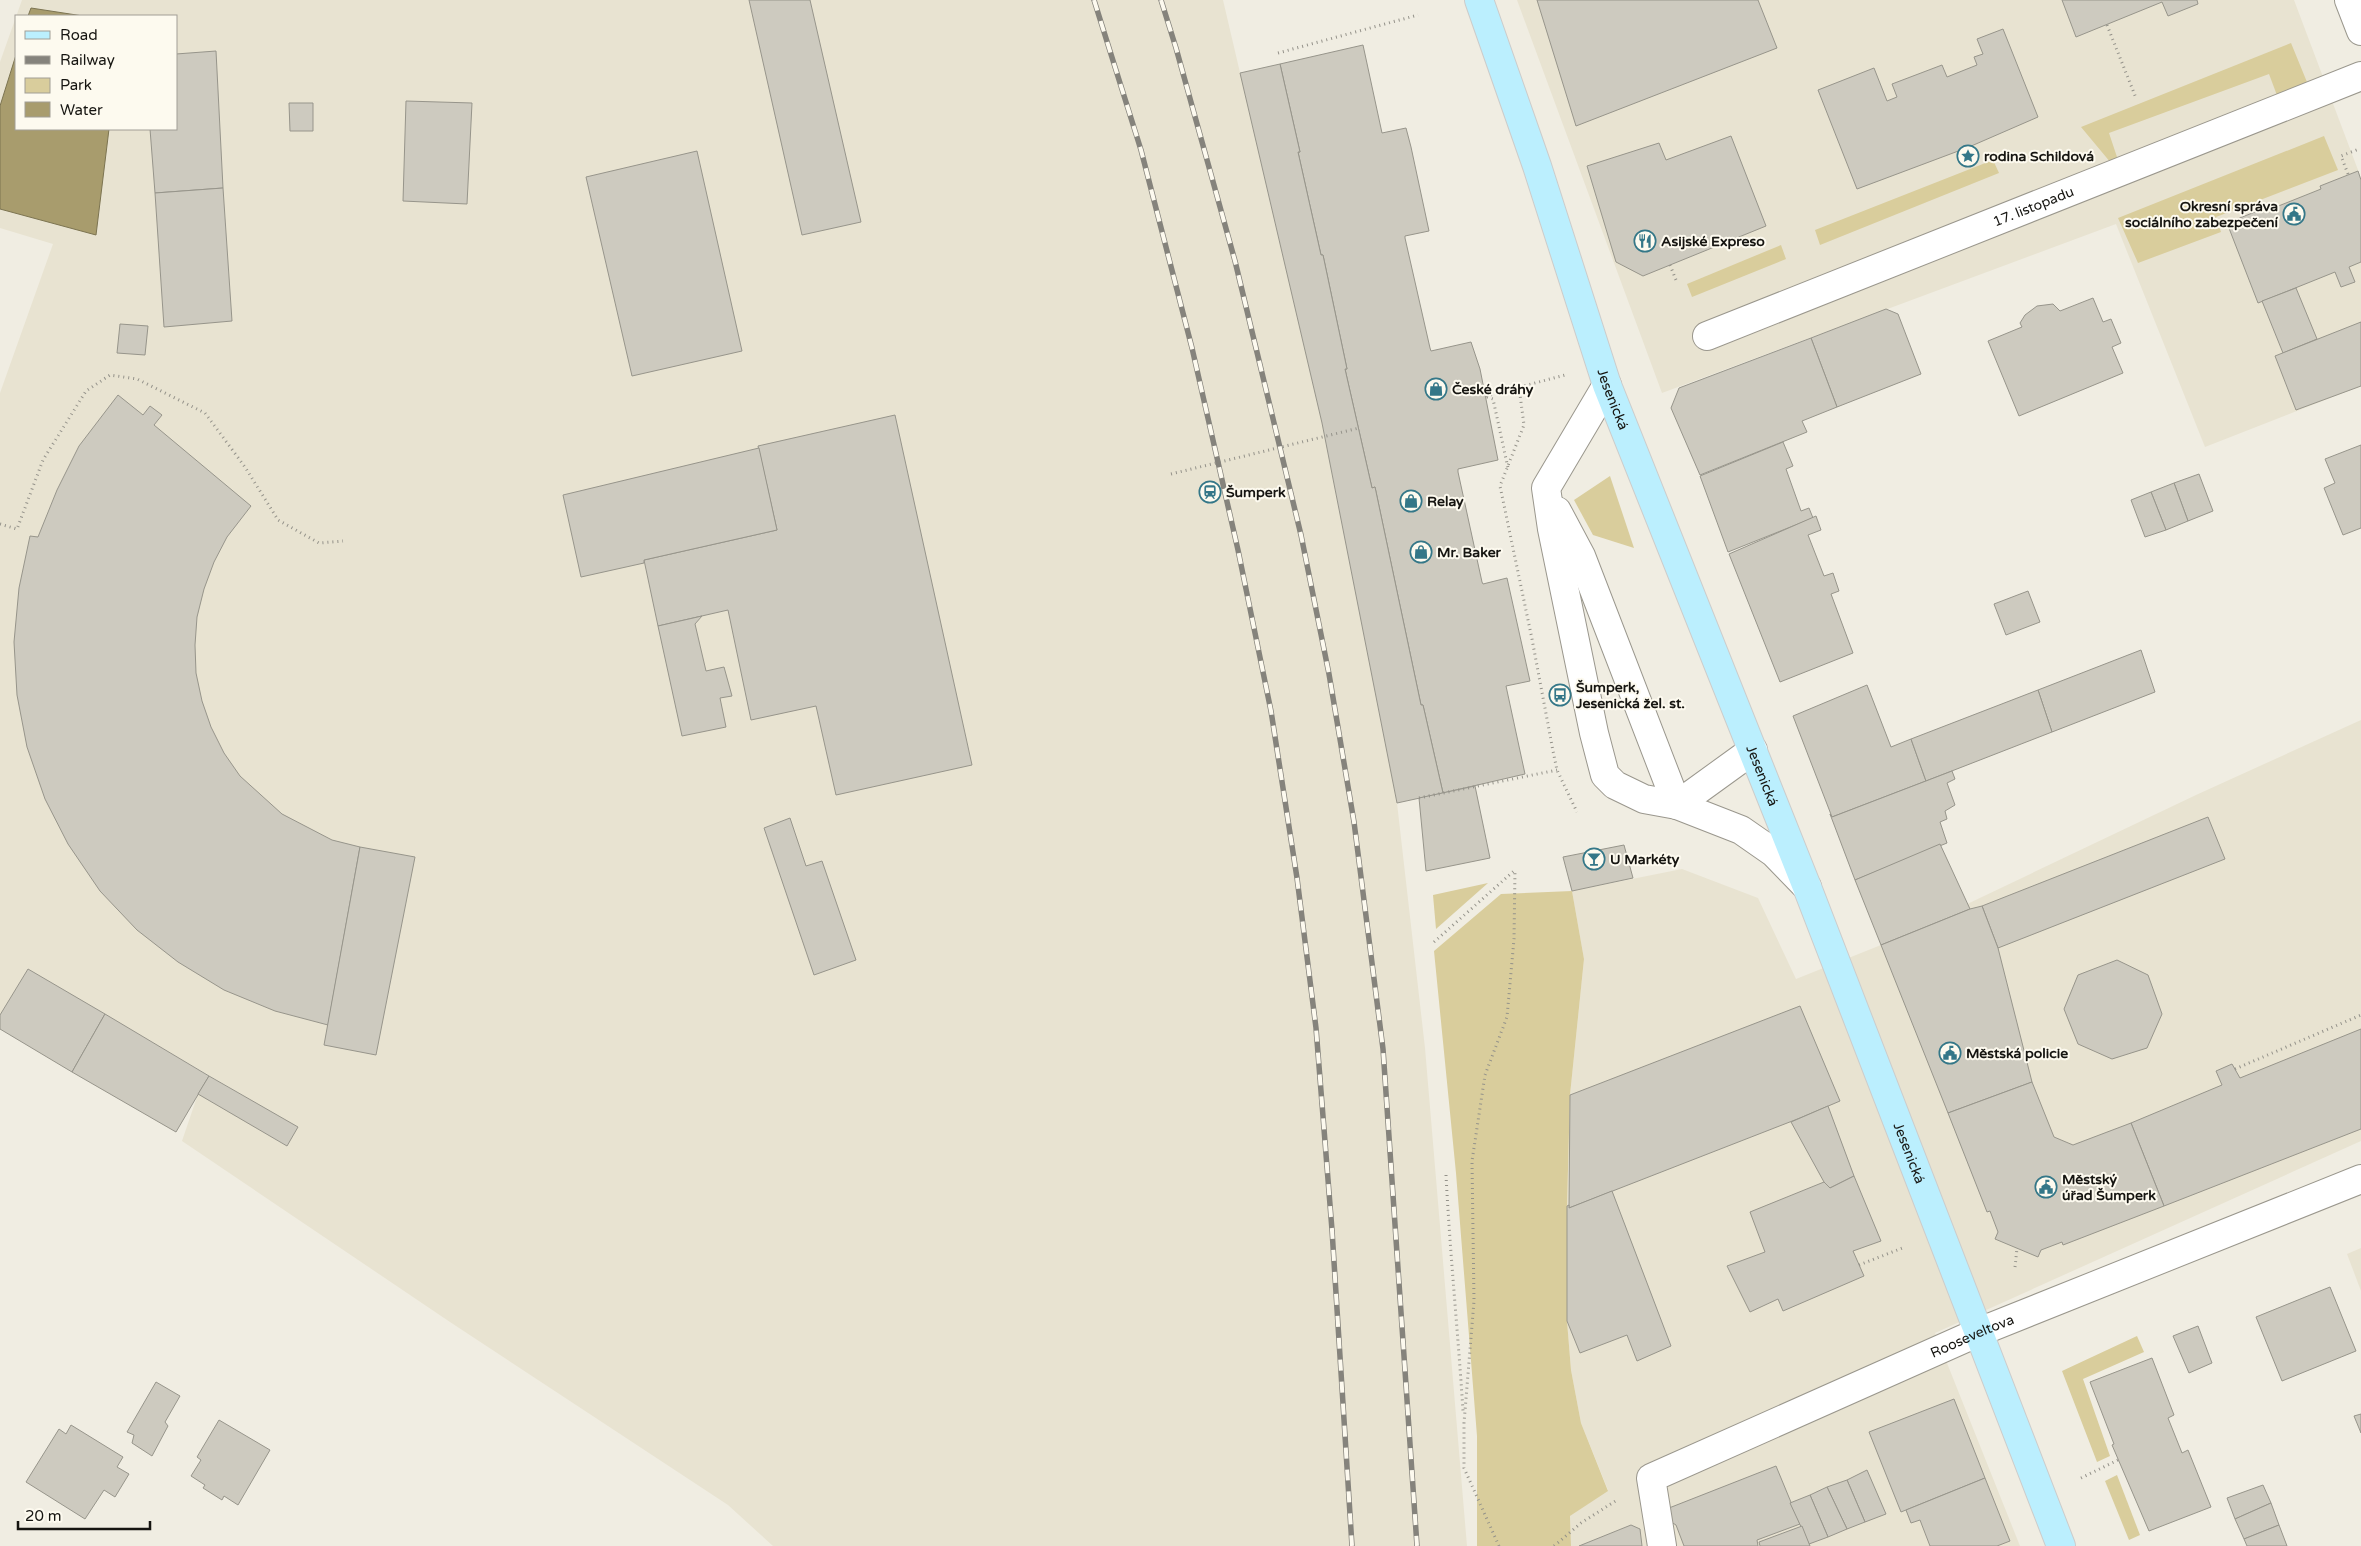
<svg xmlns="http://www.w3.org/2000/svg" width="2361" height="1546" font-family="'Varela Round',sans-serif">
<rect width="100%" height="100%" fill="#f0ede2"/>
<!-- built -->
<g fill="#e8e3d1" fill-rule="evenodd">
<path d="M22,0h1201l99,423 75,380 28,245 42,498h-694l-45,-41 -278,-183 -268,-181 16,-47 89,52 10,-19 -269,-158 -28,46v-622l53,-149 -53,-16v-166zM16,16h160v113h-160z"/>
<path d="M1517,0h777l67,178v208l-156,61 -89,-223 -454,169z"/>
<path d="M2361,720v421l-426,192 85,213h-449l-1,-30 38,-26 -27,-67 -10,-53 -4,-49v-115l3,-111 14,-136 -12,-68 110,-22 76,29 38,81 85,-34 315,-150z"/>
<path d="M2361,1248v43l-14,-37z"/>
</g>
<!-- green -->
<g fill="#d9cd9c">
<path d="M2291,43l18,44 -31,11 -9,-24 -160,59 9,27 -7,3 -30,-36z"/>
<path d="M2324,136l14,34 -122,47 5,15 -83,31 -20,-45z"/>
<path d="M1993,160l6,13 -179,72 -5,-15z"/>
<path d="M1781,245l5,14 -94,38 -5,-13z"/>
<path d="M1610,476l24,72 -41,-13 -19,-35z"/>
<path d="M1488,883l-52,46 -3,-34z"/>
<path d="M1572,891l12,68 -14,136 -3,111v115l4,49 10,53 27,68 -38,25 1,30h-94v-110l-21,-263 -22,-222 67,-57z"/>
<path d="M2137,1336l7,16 -61,27 27,77 -13,6 -35,-91z"/>
<path d="M2117,1475l23,60 -11,5 -24,-59z"/>
</g>
<!-- water -->
<g fill="#a89c6d" stroke="#7c7451">
<path d="M31,8l52,8h-55z"/>
<path d="M16,55v74h93l-13,106 -96,-26v-103z"/>
</g>
<!-- building -->
<g fill="#cdcabf" stroke="#97958b">
<path d="M749,0h61l51,222 -59,13z"/>
<path d="M1537,0h221l19,48 -201,78z"/>
<path d="M2062,0h135l1,4 -30,12 -6,-14 -86,35z"/>
<path d="M2003,29l35,88 -69,30 -112,42 -39,-99 56,-22 13,33 10,-4 -5,-13 50,-19 5,12 30,-12 -3,-8 9,-3 -6,-15z"/>
<path d="M1363,45l19,88 24,-5 5,19 18,84 -24,5v2l25,110 1,3 40,-9 9,27 18,91 -40,9v3l24,110 1,2 24,-6 23,103 -24,5 19,88 -82,19 -20,-88h-2l-46,-218 -3,1 -27,-119h2l-24,-114h-2l-23,-103h2l-20,-88z"/>
<path d="M216,51l7,137 -68,5 -5,-64h26v-75z"/>
<path d="M1280,64l20,88h-2l23,103h2l24,114h-2l27,119 3,-1 46,218h2l20,88 -46,10 -75,-380 -82,-350z"/>
<path d="M406,101l66,2 -5,101 -64,-3z"/>
<path d="M289,103h24v28h-23z"/>
<path d="M1731,136l35,90 -123,50 -27,-14 -29,-96 72,-23 7,17z"/>
<path d="M697,151l45,200 -110,25 -46,-199z"/>
<path d="M2358,171l3,9v82l-12,5 6,15 -14,5 -6,-15 -77,31 -31,-80 38,-15 1,3 55,-22 -1,-3z"/>
<path d="M223,188l9,133 -68,6 -9,-134z"/>
<path d="M2296,288l21,51 -34,14 -21,-52z"/>
<path d="M2093,298l10,24 8,-3 10,24 -9,4 11,26 -104,43 -31,-75 34,-14 -2,-4 5,-8 12,-9 16,-2 7,7z"/>
<path d="M1886,309l12,5 23,60 -84,33 -26,-69z"/>
<path d="M2361,322v64l-65,24 -21,-54z"/>
<path d="M120,324l28,2 -3,29 -28,-2z"/>
<path d="M1811,338l26,69 -35,14 5,11 -107,43 -29,-67 8,-20z"/>
<path d="M118,395l25,20 7,-9 12,9 -8,10 97,81 -24,31 -13,25 -10,27 -7,28 -2,28 1,28 6,28 9,26 13,26 16,23 42,38 50,26 28,7 -32,178 -53,-14 -51,-21 -46,-28 -41,-32 -37,-39 -32,-47 -23,-45 -18,-52 -10,-52 -3,-53 5,-54 11,-52 8,1 19,-47 22,-44z"/>
<path d="M895,415l77,350 -136,30 -20,-89 -65,14 -23,-110 -70,16 -14,-66 133,-30 -19,-84z"/>
<path d="M1783,442l10,24 -7,3 15,42 8,-3 4,10 -85,34 -28,-76z"/>
<path d="M2361,445v83l-18,7 -19,-47 11,-5 -10,-24z"/>
<path d="M759,448l18,82 -133,30v3l-63,14 -18,-82z"/>
<path d="M2199,474l14,37 -25,10 -14,-38z"/>
<path d="M2174,483l14,38 -22,9 -15,-38z"/>
<path d="M2151,492l15,38 -21,7 -14,-37z"/>
<path d="M1816,516l5,14 -13,5 16,41 9,-3 6,18 -8,3 22,59 -73,29 -51,-128z"/>
<path d="M2028,591l12,31 -34,13 -12,-31z"/>
<path d="M702,616l-7,8 11,47 18,-4 8,29 -12,2 6,29 -44,9 -24,-110z"/>
<path d="M2141,650l14,42 -103,40 -14,-42z"/>
<path d="M1867,685l24,62 20,-8 15,42 -94,36 -39,-101z"/>
<path d="M2038,690l14,42 -126,49 -15,-42z"/>
<path d="M1952,771l3,8 -8,4 8,22 -10,6 2,8 -7,3 7,21 -92,37 -25,-66 2,3z"/>
<path d="M1475,786l15,72 -64,13 -7,-73z"/>
<path d="M2208,817l17,42 -227,89 -16,-42z"/>
<path d="M790,818l16,48 16,-5 34,99 -42,15 -50,-147z"/>
<path d="M1940,844l30,65 -89,36 -26,-65z"/>
<path d="M1624,845l9,33 -61,13 -9,-34z"/>
<path d="M360,847l55,10 -39,198 -52,-10z"/>
<path d="M1982,906l16,42 34,134 -84,31 -67,-168 89,-36z"/>
<path d="M2117,960l31,15 14,39 -15,34 -35,11 -34,-15 -14,-35 14,-34z"/>
<path d="M28,969l77,45 -33,58 -72,-43v-14z"/>
<path d="M1800,1006l40,95 -40,17 -231,90 1,-113z"/>
<path d="M105,1014l104,62 -33,56 -104,-60z"/>
<path d="M2361,1029v100l-197,77 -33,-83 91,-38 -6,-14 16,-7 8,14z"/>
<path d="M209,1076l89,51 -11,19 -89,-52z"/>
<path d="M2032,1082l22,55 19,8 58,-22 33,83 -101,39 -1,-3 -21,8 -3,7 -43,-18 3,-7 -8,-21 -3,1 -39,-99z"/>
<path d="M1828,1106l26,70 -24,12 -6,-6 -33,-60z"/>
<path d="M1854,1176l27,65 -28,10 11,25 -81,35 -5,-12 -28,13 -23,-46 38,-14 -15,-40 74,-30 6,6z"/>
<path d="M1612,1191l59,155 -34,15 -10,-26 -47,18 -13,-32v-115l2,-1v3z"/>
<path d="M2330,1287l26,64 -74,30 -26,-64z"/>
<path d="M2198,1326l14,37 -23,10 -16,-37z"/>
<path d="M2152,1358l22,57 -6,3 14,35 6,-3 23,57 -62,24 -37,-86 2,-1 -24,-62z"/>
<path d="M156,1382l24,14 -15,26 3,4 -16,30 -20,-13 2,-8 -7,-3z"/>
<path d="M1954,1399l31,79 -84,34 -32,-80z"/>
<path d="M2361,1414v19l-7,-17z"/>
<path d="M219,1420l51,30 -32,55 -14,-9 -2,4 -19,-12 2,-3 -14,-9 10,-16 -4,-3z"/>
<path d="M71,1425l52,32 -6,10 12,7 -14,23 -11,-7 -19,29 -59,-37 33,-53 7,5z"/>
<path d="M1776,1466l24,58 -43,16 1,6h-74l-8,-21 -13,-8 6,-9z"/>
<path d="M1867,1470l19,44 -21,8 -18,-42z"/>
<path d="M1985,1478l25,63 -13,5h-67l-10,-26 -9,3 -5,-13z"/>
<path d="M1847,1480l18,42 -18,7 -20,-42z"/>
<path d="M2263,1485l8,18 -36,16 -8,-21z"/>
<path d="M1827,1487l20,42 -19,8 -18,-42z"/>
<path d="M1810,1495l18,42 -19,7 -19,-41z"/>
<path d="M2271,1503l8,22 -35,14 -9,-20z"/>
<path d="M1631,1525l9,4 2,17h-63z"/>
<path d="M2279,1525l8,21h-40l-3,-7z"/>
<path d="M1802,1526l8,20h-50l-1,-4z"/>
</g>
<g fill="none" stroke-linecap="round" stroke-linejoin="round">
<!-- minor casing -->
<g stroke="#9a978d" stroke-width="30">
<g id="minor">
<path d="M2349,0l12,31"/>
<path id="s1" d="M1707,336l654,-260"/>
<path d="M1607,385l-61,103 6,41 42,204 11,42 10,10 29,14 33,6 64,25 33,23 33,34"/>
<path d="M1557,511l24,45 96,249"/>
<path d="M1677,805l76,-55"/>
<path id="s2" d="M1662,1546l-11,-68 328,-146 382,-153"/>
</g>
</g>
<!-- major casing -->
<g stroke="#cccccb" stroke-width="30">
<g id="major">
<path id="s3" d="M1479,0l58,166 70,219 200,502 254,659"/>
</g>
</g>
<!-- path -->
<g stroke="#94928a" stroke-width="3" stroke-dasharray="1 4" stroke-linecap="butt">
<path d="M2107,25l29,73"/>
<path d="M1278,53l140,-38"/>
<path d="M2348,174l-7,-18 18,-7"/>
<path d="M1670,265l6,15"/>
<path d="M1519,387l5,38 -24,61 32,153 21,112 4,19 20,42"/>
<path d="M1486,396l79,-21"/>
<path d="M1487,397l6,2 15,69"/>
<path d="M1171,474l188,-46"/>
<path d="M0,524l17,5 26,-69 43,-69 24,-16 27,4 68,34 40,54 33,53 41,23 24,-2"/>
<path d="M1419,798l138,-28"/>
<path d="M1434,942l81,-72"/>
<path d="M2235,1069l126,-54"/>
<path d="M1446,1175c4,79 12,157 17,236"/>
<path d="M1859,1265l46,-18"/>
<path d="M2015,1267l2,-19"/>
<path d="M2081,1478l37,-18"/>
<path d="M1499,1546l-35,-78v-45l10,-122 -2,-140 13,-86 22,-58 7,-78 1,-69"/>
<path d="M1554,1546l27,-23 36,-23"/>
</g>
<!-- minor -->
<use href="#minor" stroke="#fff" stroke-width="28"/>
<!-- major -->
<use href="#major" stroke="#bbeffe" stroke-width="28"/>
<!-- rail casing -->
<g stroke="#85837c" stroke-width="5.5">
<g id="rail">
<path d="M1094,0l47,150 51,198 46,202 33,161 26,167 19,150 16,202 20,316"/>
<path d="M1161,0l15,48 59,213 66,274 28,139 25,148 29,227 34,497"/>
</g>
</g>
<!-- rail -->
<use href="#rail" stroke="#fdfaef" stroke-width="4" stroke-dasharray="11" stroke-linecap="butt"/>
</g>
<!-- icons -->
<defs>
<g id="sight-ring" transform="scale(1.125)"><circle r="9.5" fill="#fdfaef" stroke="#347788" stroke-width="1.5"/><path d="M0-6L1.8-2.2L6-1.7L2.9 1.2L3.7 5.4L0 3.3L-3.7 5.4L-2.9 1.2L-6-1.7L-1.8-2.2Z" fill="#347788"/></g>
<g id="civic-ring" transform="scale(1.125)"><circle r="9.5" fill="#fdfaef" stroke="#347788" stroke-width="1.5"/><path d="M-.6-6.5H3V-4.5H.6V-3L4-1V1h2V6H-6V1h2V-1L-.6-3ZM-1.2 2.5V6h2.4V2.5Z" fill="#347788"/></g>
<g id="restaurant-ring" transform="scale(1.125)"><circle r="9.5" fill="#fdfaef" stroke="#347788" stroke-width="1.5"/><path d="M-5-6h1v4h1v-4h1v4h1v-4h1v5L-1.5 .5V6h-2V.5L-5-1ZM5-6V6H3V1.5H1.5Q1.5-4 5-6Z" fill="#347788"/></g>
<g id="shop-ring" transform="scale(1.125)"><circle r="9.5" fill="#fdfaef" stroke="#347788" stroke-width="1.5"/><path d="M-5-2.5h2.3a2.7 3.5 0 0 1 5.4 0H5L5.5 6h-11ZM-1.5-2.5h3a1.5 2.3 0 0 0-3 0Z" fill="#347788"/></g>
<g id="station-ring" transform="scale(1.125)"><circle r="9.5" fill="#fdfaef" stroke="#347788" stroke-width="1.5"/><path d="M-3-6H3Q5-6 5-4V2Q5 4 3 4L4.5 6H3L1.5 4h-3L-3 6H-4.5L-3 4Q-5 4-5 2V-4Q-5-6-3-6ZM-3.5-4v3h7v-3ZM-3.5 1v1.5H-2V1ZM2 1v1.5H3.5V1Z" fill="#347788"/></g>
<g id="bus-ring" transform="scale(1.125)"><circle r="9.5" fill="#fdfaef" stroke="#347788" stroke-width="1.5"/><path d="M-5-6H5V4H4V6H2V4H-2V6H-4V4H-5ZM-3.5-4V0h7V-4ZM-3.5 1.2v1.5H-2V1.2ZM2 1.2v1.5H3.5V1.2Z" fill="#347788"/></g>
<g id="bar-ring" transform="scale(1.125)"><circle r="9.5" fill="#fdfaef" stroke="#347788" stroke-width="1.5"/><path d="M-6-5H6L.8 .8V4.5H3.5V6h-7V4.5H-.8V.8Z" fill="#347788"/></g>
</defs>
<g fill-rule="evenodd">
<use href="#sight-ring" x="1968" y="156"/>
<use href="#civic-ring" x="2294" y="214"/>
<use href="#restaurant-ring" x="1645" y="241"/>
<use href="#shop-ring" x="1436" y="389"/>
<use href="#station-ring" x="1210" y="492"/>
<use href="#shop-ring" x="1411" y="501"/>
<use href="#shop-ring" x="1421" y="552"/>
<use href="#bus-ring" x="1560" y="695"/>
<use href="#bar-ring" x="1594" y="859"/>
<use href="#civic-ring" x="1950" y="1053"/>
<use href="#civic-ring" x="2046" y="1187"/>
</g>
<g text-anchor="middle" stroke-width="4" stroke-linejoin="round" paint-order="stroke">
<!-- poi labels -->
<g font-size="14" font-weight="bold" fill="#161511" stroke="#fdfaef" text-anchor="start">
<text x="1984" y="161">rodina Schildová</text>
<text x="2278" y="211" text-anchor="end">Okresní správa<tspan x="2278" dy="16">sociálního zabezpečení</tspan></text>
<text x="1661" y="246">Asijské Expreso</text>
<text x="1452" y="394">České dráhy</text>
<text x="1226" y="497">Šumperk</text>
<text x="1427" y="506">Relay</text>
<text x="1437" y="557">Mr. Baker</text>
<text x="1576" y="692">Šumperk,<tspan x="1576" dy="16">Jesenická žel. st.</tspan></text>
<text x="1610" y="864">U Markéty</text>
<text x="1966" y="1058">Městská policie</text>
<text x="2062" y="1184">Městský<tspan x="2062" dy="16">úřad Šumperk</tspan></text>
</g>
<!-- street labels -->
<g font-size="14" fill="#161511" stroke="#fdfaef">
<text dy="5" stroke="none"><textPath href="#s1" startOffset="351">17. listopadu</textPath></text>
<text dy="5" stroke="none"><textPath href="#s3" startOffset="421">Jesenická</textPath></text>
<text dy="5" stroke="none"><textPath href="#s3" startOffset="826">Jesenická</textPath></text>
<text dy="5" stroke="none"><textPath href="#s3" startOffset="1231">Jesenická</textPath></text>
<text dy="5" stroke="none"><textPath href="#s2" startOffset="420">Rooseveltova</textPath></text>
</g>
</g>
<!-- legend -->
<rect x="15" y="15" width="162" height="115" fill="#fdfaef" stroke="#a19e96"/>
<rect x="25" y="31" width="25" height="8" fill="#bbeffe" stroke="#a19e96"/>
<text x="60" y="40" font-size="15" fill="#161511">Road</text>
<rect x="25" y="56" width="25" height="8" fill="#85837c" stroke="#a19e96"/>
<text x="60" y="65" font-size="15" fill="#161511">Railway</text>
<rect x="25" y="78" width="25" height="15" fill="#d9cd9c" stroke="#a19e96"/>
<text x="60" y="90" font-size="15" fill="#161511">Park</text>
<rect x="25" y="102" width="25" height="15" fill="#a89c6d" stroke="#a19e96"/>
<text x="60" y="115" font-size="15" fill="#161511">Water</text>
<!-- scale -->
<path d="M18 1521v8h132v-8" fill="none" stroke="#161511" stroke-width="2.5"/>
<text x="25" y="1521" font-size="15" fill="#161511" stroke="#fdfaef" stroke-width="4" paint-order="stroke">20 m</text>
</svg>
